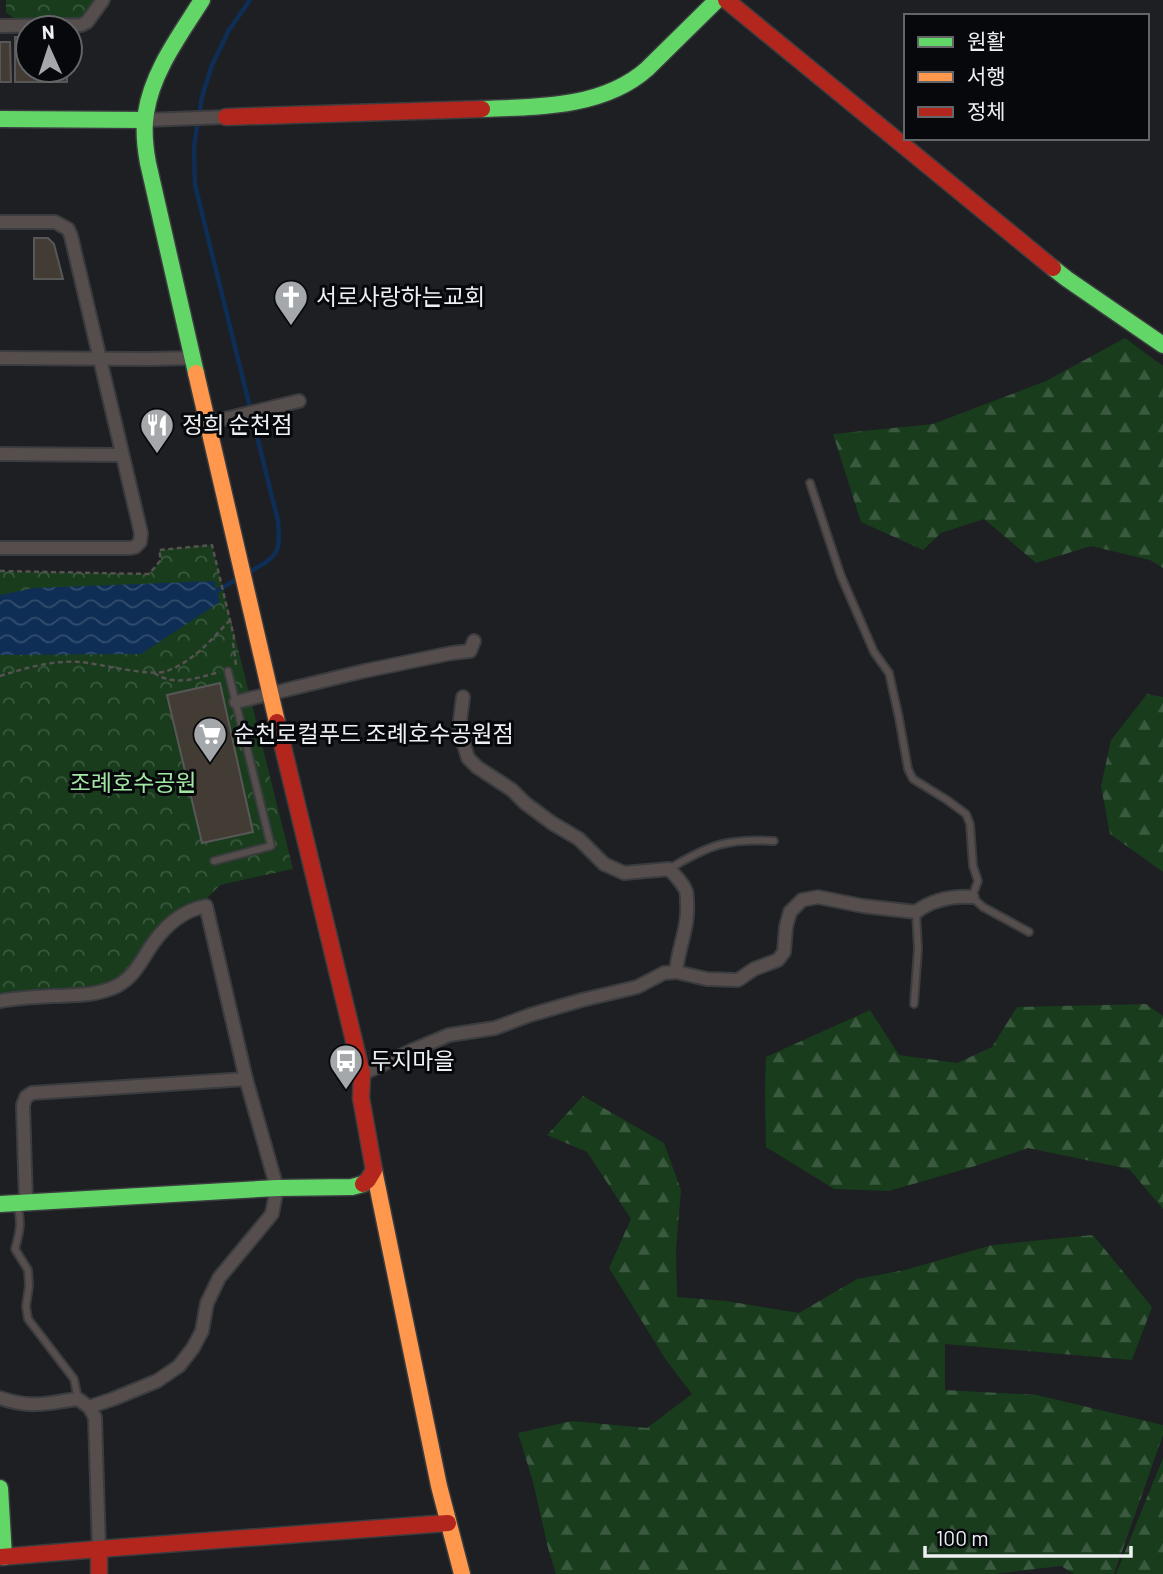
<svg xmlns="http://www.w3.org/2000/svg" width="1163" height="1574" font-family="Barlow,'Noto Sans KR',sans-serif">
<defs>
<pattern id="forest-firs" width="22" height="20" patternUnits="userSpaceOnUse" patternTransform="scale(1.75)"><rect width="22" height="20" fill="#183c1c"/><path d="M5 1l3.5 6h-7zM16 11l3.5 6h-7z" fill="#3a593e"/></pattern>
<pattern id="park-crowns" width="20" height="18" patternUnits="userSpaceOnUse" patternTransform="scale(1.75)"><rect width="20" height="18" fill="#183c1c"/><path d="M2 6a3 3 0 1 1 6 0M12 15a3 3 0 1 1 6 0" fill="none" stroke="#3a593e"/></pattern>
<pattern id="water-waves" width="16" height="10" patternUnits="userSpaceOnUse" patternTransform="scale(1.75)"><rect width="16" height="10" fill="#0f2e55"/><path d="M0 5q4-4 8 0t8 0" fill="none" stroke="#324d6e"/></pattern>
</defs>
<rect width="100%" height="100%" fill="#1d1f22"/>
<!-- forest -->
<g fill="url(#forest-firs)">
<path d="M1125,338l38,28v202l-13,-8 -59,-14 -55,17 -52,-44 -43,14 -18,17 -62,-28 -28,-88 100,-10 113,-43z"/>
<path d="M1147,694l16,3v175l-53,-38 -9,-48 10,-46z"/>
<path d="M1146,1004l17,12v193l-34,-40 -101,-21 -56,19 -83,24 -55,-2 -68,-42 -1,-56 1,-34 104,-47 29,45 58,8 35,-16 25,-40z"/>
<path d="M583,1096l81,47 17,47 -5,60 1,47 49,4 73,12 58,-34 48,-9 87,-25 101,-10 59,72 -20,53 -187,-16v46l92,5 126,30v10l-49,139h-40l-13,-8 -67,8h-438l-8,-26 -15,-66 -15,-49 54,-12 75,7 45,-34 -26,-34 -57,-92 22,-49 -44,-67 -40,-17z"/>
<path d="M1163,1458v116h-47z"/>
</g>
<!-- park -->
<g fill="url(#park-crowns)">
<path d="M6,0h88l-12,17 -8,3 -60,-1 -8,-7z"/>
<path d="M212,545l81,324 -73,16 -14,14 -18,7 -67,72 -24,12 -83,2 -14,3v-424l148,3 13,-14 -2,-10z"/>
</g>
<!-- water -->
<path fill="url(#water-waves)" d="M214,581l6,21 -79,52 -141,1v-60l34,-7z"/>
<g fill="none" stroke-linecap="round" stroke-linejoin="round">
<!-- stream -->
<g stroke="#0f2e55" stroke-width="4.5">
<path d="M248,573c29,-18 33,-16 30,-52l-83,-336 -1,-39 8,-49 10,-32 17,-35 21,-30"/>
<path d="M217,591l20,-12"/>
</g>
</g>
<!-- building -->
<g fill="#433c35" stroke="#585757" stroke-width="2">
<path d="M15,37h13v33h39v12h-52z"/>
<path d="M0,42h10l1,40h-11z"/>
<path d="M34,238h14l6,6 9,35h-29z"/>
<path d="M220,683l33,149 -51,11 -35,-148z"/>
</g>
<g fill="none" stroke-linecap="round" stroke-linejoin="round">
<!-- lane casing -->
<g stroke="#3b3c3f" stroke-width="10">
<g id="lane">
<path d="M810,483l31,93 33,76 15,21 10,45 9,51 5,10 34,21 19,14 4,10 3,42 5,15 -6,16 11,10 46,25"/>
<path d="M214,861l57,-15 -43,-175"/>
<path d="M669,869c40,-24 58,-31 105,-28"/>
<path d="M914,1004l4,-55 -2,-37"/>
<path d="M17,1204c5,19 3,27 -2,45l13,21 1,16 -3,20 2,13 46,60 4,20"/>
</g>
</g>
<!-- street casing -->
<g stroke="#3b3c3f" stroke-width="16">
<g id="street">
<path d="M0,26l81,-1 6,-3 16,-22"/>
<path d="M145,120l81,-3"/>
<path d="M0,222h55l13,7 3,7 70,297 -1,9 -5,5 -5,1h-130"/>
<path d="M0,358l147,1 46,-1"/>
<path d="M208,423l91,-22"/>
<path d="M0,454l122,1"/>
<path d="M236,702l128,-31 88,-18 18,-2 4,-10"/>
<path d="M676,972l31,7 31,1 16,-11 24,-9 6,-8 2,-25 4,-15 12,-12 16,-3 45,9 53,6c16,-12 36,-16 56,-15"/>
<path d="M0,1001c17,-3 36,-4 54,-5 22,-1 42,0 63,-10 19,-10 25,-28 37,-44 13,-18 31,-32 52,-36l40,173 31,109 -5,26 -53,64 -12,25 -5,28 -9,17 -14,18 -22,15 -44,18 -24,8"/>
<path d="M362,1074l51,-24 36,-15 46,-7 35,-13 52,-15 55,-13 27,-14 12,-1c2,-24 13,-45 11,-70 0,-1 0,-10 -1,-11 -3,-8 -11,-16 -17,-22l-45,4 -20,-9 -25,-25 -27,-16 -27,-20 -13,-13 -35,-23 -9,-9 -9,-29 4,-32"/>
<path d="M26,1202l-3,-97 3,-8 6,-4 214,-14"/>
<path d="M0,1398c34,11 45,5 78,1l11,8 6,10 4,132"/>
</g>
</g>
<!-- fast casing -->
<g stroke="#3b3c3f" stroke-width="19">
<g id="fast">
<path d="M482,109c55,-2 121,-1 165,-40l70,-69"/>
<path d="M0,119l145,1"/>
<path d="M1053,268l14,11 96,66"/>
<path d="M196,373l-48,-210c-3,-16 -5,-33 -2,-50 6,-41 34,-78 56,-113"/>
<path d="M0,1204l277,-16 75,-1 11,-3"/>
<path d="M0,1488l4,69"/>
</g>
</g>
<!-- slow casing -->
<g stroke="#3b3c3f" stroke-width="19">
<g id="slow">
<path d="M196,373l81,349"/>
<path d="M374,1170l65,316 23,88"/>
</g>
</g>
<!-- jam casing -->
<g stroke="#3b3c3f" stroke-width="19">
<g id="jam">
<path d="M726,0l327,268"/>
<path d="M226,117l256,-8"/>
<path d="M277,722l85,352 -1,24 13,72 -6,10 -5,4"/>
<path d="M99,1549l349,-26"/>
<path d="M0,1557l99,-8v25"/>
</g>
</g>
<!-- path -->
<g stroke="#565252" stroke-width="2.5" stroke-dasharray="5 3.5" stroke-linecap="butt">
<path d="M0,571l149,3 12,-14 -2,-10 53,-5 22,92 -1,6 3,22"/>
<path d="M154,673c22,14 42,5 66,-1"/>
<path d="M0,676c26,-8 52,-16 80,-14 22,2 68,15 87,9 27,-10 44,-31 63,-51"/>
</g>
<!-- lane -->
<use href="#lane" stroke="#554e4c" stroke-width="6"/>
<!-- street -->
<use href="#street" stroke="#554e4c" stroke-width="12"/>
<!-- fast -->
<use href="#fast" stroke="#63d668" stroke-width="16"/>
<!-- slow -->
<use href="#slow" stroke="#ff974d" stroke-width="16"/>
<!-- jam -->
<use href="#jam" stroke="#b3261e" stroke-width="16"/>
</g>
<!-- icons -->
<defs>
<g id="church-pin" transform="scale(1.75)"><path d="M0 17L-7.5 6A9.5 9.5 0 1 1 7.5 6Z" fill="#a5a8aa" stroke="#07080b"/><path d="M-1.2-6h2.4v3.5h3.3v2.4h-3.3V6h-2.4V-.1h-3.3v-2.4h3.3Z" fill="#fff"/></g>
<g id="restaurant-pin" transform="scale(1.75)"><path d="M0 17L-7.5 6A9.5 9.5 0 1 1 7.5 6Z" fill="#a5a8aa" stroke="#07080b"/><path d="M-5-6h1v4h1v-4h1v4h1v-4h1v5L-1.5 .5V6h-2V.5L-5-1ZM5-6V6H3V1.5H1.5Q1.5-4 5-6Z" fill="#fff"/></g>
<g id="supermarket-pin" transform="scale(1.75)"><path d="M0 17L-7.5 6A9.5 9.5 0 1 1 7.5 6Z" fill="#a5a8aa" stroke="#07080b"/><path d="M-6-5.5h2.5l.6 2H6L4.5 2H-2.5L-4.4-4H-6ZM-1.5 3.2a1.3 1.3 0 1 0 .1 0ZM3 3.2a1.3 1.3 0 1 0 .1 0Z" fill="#fff"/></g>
<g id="bus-pin" transform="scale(1.75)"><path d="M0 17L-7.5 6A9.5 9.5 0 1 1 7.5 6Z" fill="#a5a8aa" stroke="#07080b"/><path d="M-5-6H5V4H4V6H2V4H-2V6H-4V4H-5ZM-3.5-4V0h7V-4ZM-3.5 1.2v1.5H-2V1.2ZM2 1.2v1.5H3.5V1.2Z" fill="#fff"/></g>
</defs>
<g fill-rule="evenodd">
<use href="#church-pin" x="291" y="297"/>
<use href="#restaurant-pin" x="157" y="425"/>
<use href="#supermarket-pin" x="210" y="734"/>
<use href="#bus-pin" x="346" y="1061"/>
</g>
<g text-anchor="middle" stroke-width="6" stroke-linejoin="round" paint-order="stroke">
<!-- poi labels -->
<g font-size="23" fill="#eef1f4" stroke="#07080b" text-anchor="start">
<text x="316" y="305">서로사랑하는교회</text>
<text x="182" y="433">정희 순천점</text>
<text x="234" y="742">순천로컬푸드 조례호수공원점</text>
<text x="370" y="1069">두지마을</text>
</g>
<!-- park labels -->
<g font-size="23" fill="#a1e7a4" stroke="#07080b">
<text x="133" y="791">조례호수공원</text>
</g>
</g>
<!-- legend -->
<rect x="904" y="14" width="245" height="126" fill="#07080b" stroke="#636568" stroke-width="2"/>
<rect x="918" y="37" width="35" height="10" fill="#63d668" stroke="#636568" stroke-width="2"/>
<text x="967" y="49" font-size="21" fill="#eef1f4">원활</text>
<rect x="918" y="72" width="35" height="10" fill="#ff974d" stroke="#636568" stroke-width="2"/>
<text x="967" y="84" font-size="21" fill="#eef1f4">서행</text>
<rect x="918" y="107" width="35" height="10" fill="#b3261e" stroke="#636568" stroke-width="2"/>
<text x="967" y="119" font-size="21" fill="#eef1f4">정체</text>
<!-- north arrow -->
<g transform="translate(49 49) rotate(357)"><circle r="33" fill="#07080b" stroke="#636568" stroke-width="2"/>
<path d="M0-5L12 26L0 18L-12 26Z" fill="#a5a8aa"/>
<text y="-10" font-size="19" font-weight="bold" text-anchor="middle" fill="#eef1f4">N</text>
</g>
<!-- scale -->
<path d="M925 1546v10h206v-10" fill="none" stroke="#eef1f4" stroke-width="3.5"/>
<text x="936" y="1546" font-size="21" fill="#eef1f4" stroke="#07080b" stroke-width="5" paint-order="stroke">100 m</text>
</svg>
